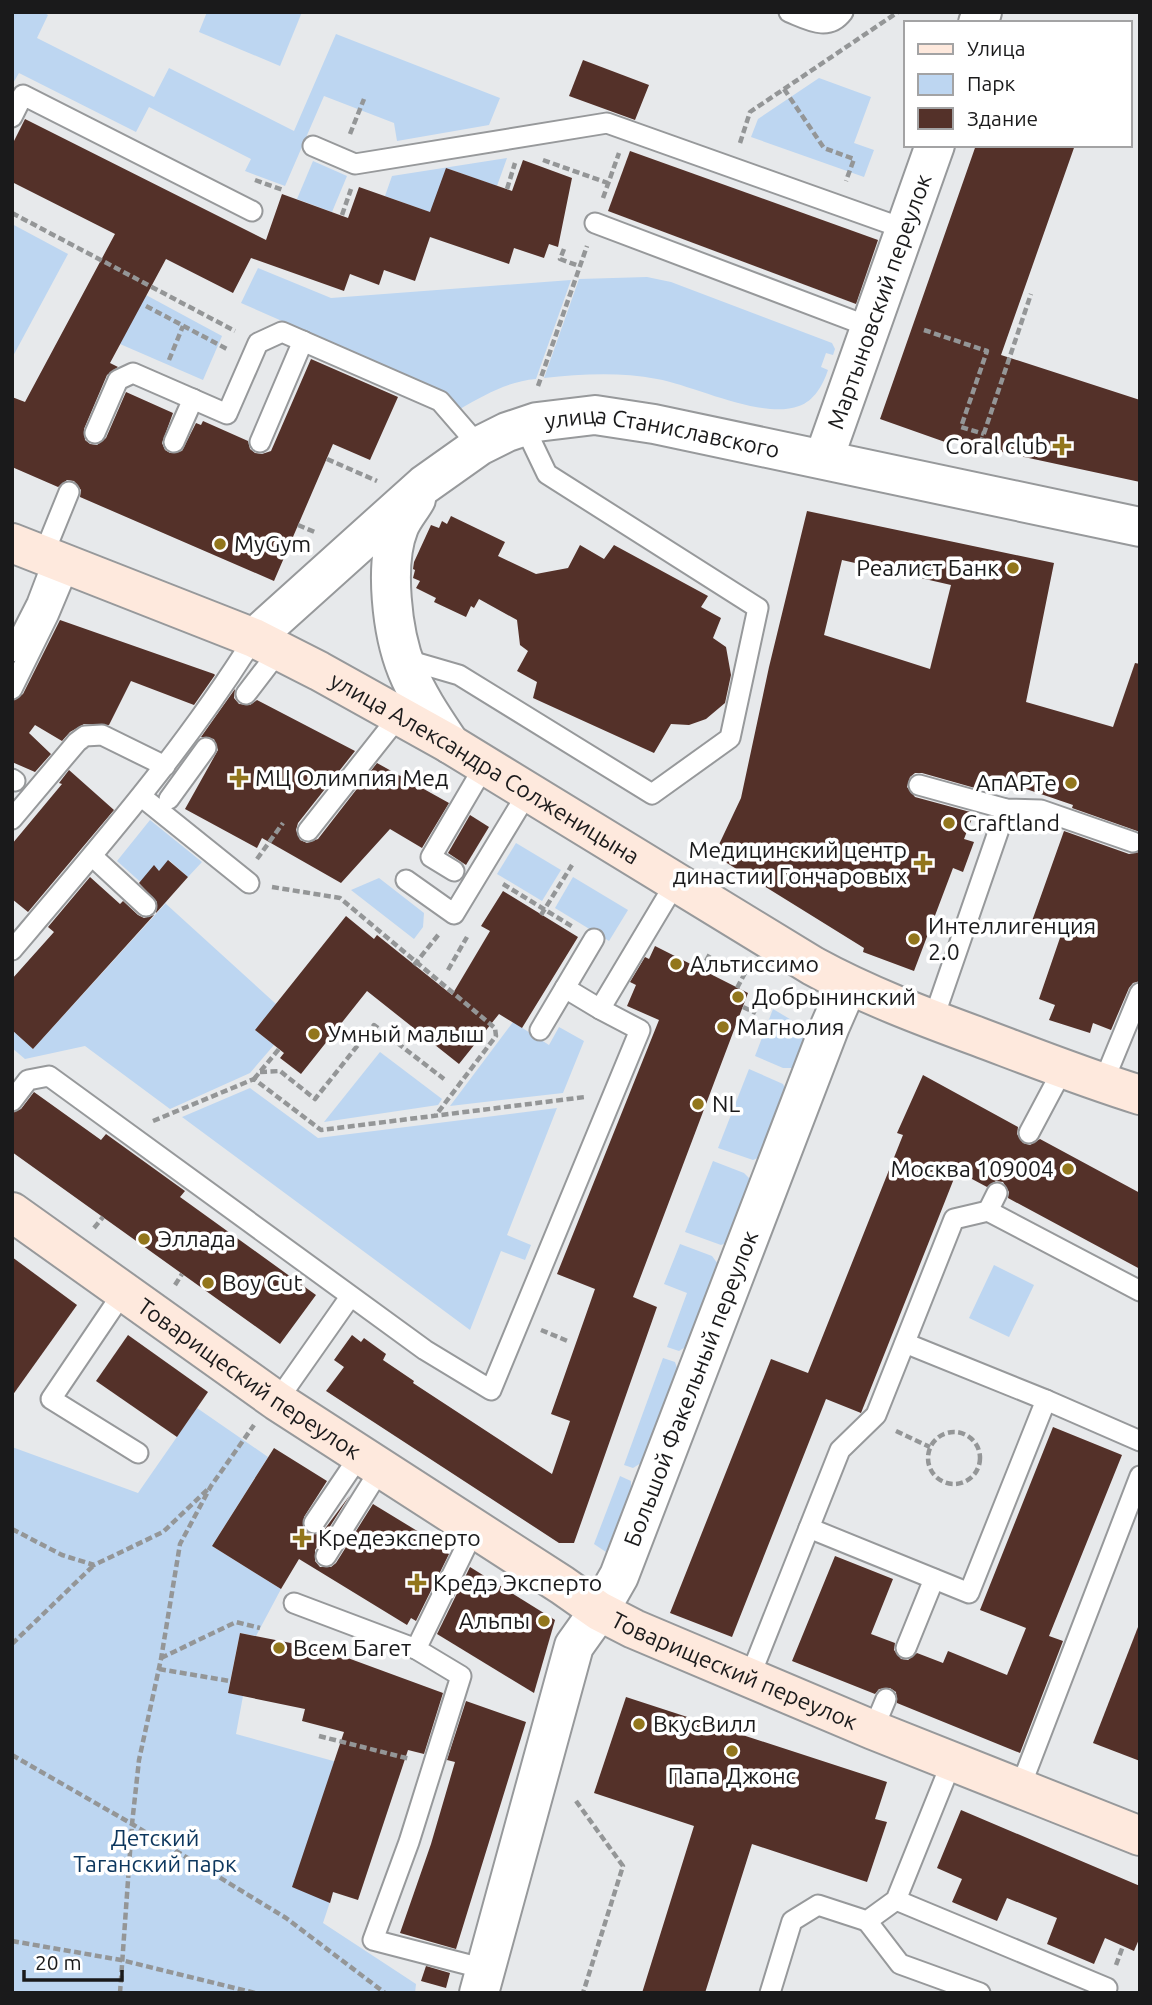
<svg xmlns="http://www.w3.org/2000/svg" width="1152" height="2005" font-family="Ubuntu,sans-serif">
<rect width="100%" height="100%" fill="#e7e9eb"/>
<!-- green -->
<g fill="#bdd6f1">
<path d="M12,12h31l5,3 -11,23 117,59 15,-29 125,63 42,-97 164,64 -11,27 -92,16 -3,-18 -70,-27 -39,90 -40,-15 6,-12 -102,-52 -13,25 -117,-59 -7,12z"/>
<path d="M207,12h95l-22,54 -81,-34z"/>
<path d="M819,78l52,19 -17,46 20,7 -10,27 -113,-40 7,-18z"/>
<path d="M507,158l-10,28 -51,-18 -8,47 -53,-19 7,-20z"/>
<path d="M313,161l34,15 -15,36 -35,-13z"/>
<path d="M12,224l56,30 -56,104z"/>
<path d="M258,268l73,30 240,-18 -35,99c-27,2 -52,16 -76,30l-14,-16 -205,-90z"/>
<path d="M647,277l24,5 161,61 3,6 -2,6 -7,-2 -5,14 7,3c-5,15 -14,31 -29,36 -37,14 -103,-20 -142,-27 -37,-7 -75,-5 -113,-1l35,-99z"/>
<path d="M146,295l76,41 -19,44 -83,-36z"/>
<path d="M150,820l52,42 -14,15 -19,-17 -10,11 -5,-5 -8,9 24,22 -5,6 111,101 -21,26 19,15 -24,28 -80,36 -85,-63 -60,13 -13,-11v-18l21,19 132,-145 -48,-43z"/>
<path d="M516,843l45,27 -19,31 -45,-27z"/>
<path d="M573,877l55,33 -19,31 -54,-33z"/>
<path d="M379,878l45,35 -1,14 -9,12 -63,-49z"/>
<path d="M773,1009l37,22 -14,34 -4,3h-9l-28,-12z"/>
<path d="M513,1022l36,23 10,-18 25,14 -21,52 -113,13z"/>
<path d="M380,1052l62,47 -4,6 -114,17z"/>
<path d="M749,1069l34,15 3,7 -26,66 -7,3 -35,-12z"/>
<path d="M250,1088l68,50 239,-30 -50,127 24,10 -6,15 -24,-9 -31,79 -288,-213z"/>
<path d="M713,1161l31,12 7,7 -25,63 -5,2 -36,-13z"/>
<path d="M680,1244l32,12 6,8 -31,82 -8,5 -12,-4 20,-54 -23,-9z"/>
<path d="M994,1265l40,20 -25,52 -40,-19z"/>
<path d="M663,1358l12,4 3,9 -37,92 -8,5 -9,-3z"/>
<path d="M197,1408l71,49 -56,89 69,43 -25,47 -16,-3 -12,59 15,4 -7,38 137,38 -50,151 93,61 -1,9h-403v-546l126,46z"/>
<path d="M620,1476l11,5v7l-25,64 -12,-8z"/>
</g>
<!-- building -->
<g fill="#543129" fill-rule="evenodd">
<path d="M583,60l66,25 -14,35 -66,-24z"/>
<path d="M25,119l241,121 16,-46 66,24 11,-31 71,25 16,-44 66,23 11,-31 49,18 -14,69 -9,-3 -5,14 -30,-10 -5,16 -79,-27 -15,44 -31,-11 -5,15 -29,-11 -6,17 -93,-33 -18,35 -67,-34 -56,104 8,4 -11,8 -23,54 1,11 5,4 7,1 9,-7 20,-46 47,21 -11,30 3,7 5,3 12,-2 14,-28 5,2 2,-4 45,20 2,8 5,4 7,1 9,-3 40,-92 87,38 -28,63 -37,-16 -59,137 -194,-84 1,-7 -7,-9 -7,-1 -9,7 -46,-20v-70l13,5 90,-168 -103,-52v-37z"/>
<path d="M976,145h99l-74,210 139,45v82l-194,-42 -1,2 -65,-23z"/>
<path d="M630,151l248,89 -22,64 -248,-93z"/>
<path d="M807,511l247,52 -28,139 87,25 22,-64 5,1v168l-68,-24 1,-3 -85,-29 -6,14 -60,-17h-7l-5,4 -3,10 8,10 59,16 -10,26 10,3 -11,30 -10,-4 -39,103 -51,-19 1,-4 -150,-93 27,-57 28,-131zM842,560l109,25 -21,84 -106,-34z"/>
<path d="M451,516l54,26 -7,14 38,18 32,-6 12,-23 24,14 10,-14 94,51 -7,11 20,11 -8,20 13,9 5,28 -6,28 -19,16 -17,6 -18,-1 -17,29 -121,-55 4,-16 -20,-11 11,-20 -8,-6 -3,-25 -38,-21 -5,9 -3,-2 -5,11 -32,-15 2,-4 -20,-10 4,-7 -7,-3 2,-8 -2,-1 1,-7 17,-37 8,3 3,-7 5,3z"/>
<path d="M60,620l154,54 1,1 -21,30 -63,-24 -22,44 -25,-1 -14,8 -8,9 -27,-16 -6,8 22,21 -16,18 -23,-10v-61l11,-7z"/>
<path d="M235,689l-1,9 5,6 11,1 7,-5 98,51 -57,72 -2,7 4,10 7,3 11,-4 59,-76 72,40 -27,45 -32,-19 -49,54 -79,-45 -5,10 -72,-39 33,-59 -4,-11 -13,-2z"/>
<path d="M69,770l45,40 -86,102 -16,-13v-55l50,-60 -3,-1z"/>
<path d="M470,815l19,12 -23,38 -18,-12z"/>
<path d="M1064,831l65,23 11,-2v129l-7,2 -4,5 -18,42 -18,-7 -3,10 -41,-13 6,-15 -16,-6 23,-67 -30,-11z"/>
<path d="M168,860l20,17 -32,36 1,-11 -18,-19 15,-18 5,6z"/>
<path d="M90,877l30,27 3,-3 15,14 6,3 10,-3 -121,134 -21,-19v-51l42,-47 -6,-5z"/>
<path d="M503,891l75,46 -56,91 -23,-14 -40,50 -92,-73 -66,83 -21,-16 4,-5 -29,-23 91,-114 28,23 3,-4 75,60 38,-64 -9,-5z"/>
<path d="M655,946l93,47 -115,304 24,10 -83,236h-15l-233,-152 18,-24 -10,-7 18,-25 9,7 3,-4 22,16 -3,6 31,21 -1,2 139,91 18,-53 -19,-7 44,-125 -38,-15 102,-254 -32,-14 9,-21 -6,-3 15,-25 4,2z"/>
<path d="M923,1075l95,52 -1,7 6,9 7,2 10,-6 100,54v76l-132,-71 1,-6 -6,-10 -7,-1 -9,6 -30,-16 -96,242 -35,-14 -94,238 -62,-24 101,-254 37,14 95,-238 -6,-2z"/>
<path d="M34,1092l67,48 5,-6 79,57 -5,6 136,98 -36,49 -268,-192v-39l9,-4z"/>
<path d="M12,1257l65,48 -65,91z"/>
<path d="M128,1335l80,57 -31,45 -81,-56z"/>
<path d="M1053,1427l69,28 -73,181 14,5 -43,112 -123,-50 -1,-11 -6,-4 -11,1 -4,5 -83,-33 43,-105 58,23 -22,55 24,9 -1,7 7,9 7,1 9,-7 26,10 5,-12 59,24 19,-47 -46,-18z"/>
<path d="M274,1448l53,33 -23,36 -1,11 5,5 11,1 5,-4 26,-35 -35,55v11l5,6h11l5,-4 37,-59 64,39 -2,3 14,8 -33,67 -5,-3 -4,7 -108,-66 -18,30 -69,-43z"/>
<path d="M470,1567l85,53 -21,73 -97,-59z"/>
<path d="M1138,1627h2v134l-47,-18z"/>
<path d="M240,1633l86,17 117,43 -19,61 -16,-4 -50,150 -25,-8 -3,11 -38,-16 52,-155 -42,-11 3,-12 -77,-16z"/>
<path d="M626,1697l261,85 -12,37 12,3 -20,60 -115,-38 -47,149h-63l52,-167 -100,-33z"/>
<path d="M466,1701l60,21 -70,227 -56,-16 31,-89 24,-82 -8,-2z"/>
<path d="M961,1810l179,76v51l-6,14 -29,-13 -11,26 -47,-20 10,-26 -50,-20 -10,23 -45,-19 10,-23 -25,-11z"/>
<path d="M426,1966l24,7 -4,15 -25,-7z"/>
</g>
<g fill="none" stroke-linecap="round" stroke-linejoin="round">
<!-- lane casing -->
<g stroke="#97999b" stroke-width="23">
<g id="lane">
<path d="M789,12c20,8 39,20 54,0"/>
<path d="M12,117l11,-22 229,116"/>
<path d="M313,146l42,18 252,-41 298,106"/>
<path d="M595,223l275,104"/>
<path d="M95,433l23,-53 15,-7 94,41 31,-71 24,-11 158,69 39,45"/>
<path d="M174,442l19,-43"/>
<path d="M260,442l43,-101"/>
<path d="M43,556l26,-64"/>
<path d="M12,652l25,-49 16,-42"/>
<path d="M404,659l55,16 193,119 78,-56 28,-130 -211,-134 -23,-48"/>
<path d="M12,689l36,-73 21,-50"/>
<path d="M246,694l33,-43"/>
<path d="M12,779l3,2"/>
<path d="M919,785l87,24 35,1 92,32"/>
<path d="M142,797l107,86"/>
<path d="M169,799l37,-51"/>
<path d="M12,819l65,-77 8,-6 17,-1 63,31"/>
<path d="M308,831l91,-115"/>
<path d="M92,856l54,50"/>
<path d="M454,871l-23,-14 54,-92"/>
<path d="M406,880l48,34 74,-122"/>
<path d="M12,950c86,-101 172,-200 242,-312"/>
<path d="M565,988l35,21"/>
<path d="M933,1020l73,-211"/>
<path d="M540,1030l54,-91"/>
<path d="M1103,1083l37,-90"/>
<path d="M12,1101l16,-21 21,-4 376,274 66,40 149,-360 -40,-21 76,-127"/>
<path d="M1029,1133l34,-64"/>
<path d="M997,1193l-9,18 152,80"/>
<path d="M124,1291l-73,108 87,54"/>
<path d="M1046,1400l94,41"/>
<path d="M277,1401l73,-104"/>
<path d="M314,1523l46,-68"/>
<path d="M475,1528l-59,121 45,27 -52,166 -36,98 112,29"/>
<path d="M809,1528l160,65 77,-193 -141,-57"/>
<path d="M326,1556l55,-88"/>
<path d="M294,1603l122,46"/>
<path d="M906,1648l28,-69"/>
<path d="M749,1679l91,-229 36,-35 78,-196 34,-8"/>
<path d="M873,1730l13,-31"/>
<path d="M1020,1788l120,-312"/>
<path d="M896,1900l211,88 -2,5"/>
<path d="M867,1921l33,43 80,29"/>
<path d="M770,1993l22,-72 26,-16 49,16 29,-21 56,-139"/>
</g>
</g>
<!-- street casing -->
<g stroke="#97999b" stroke-width="42">
<g id="street">
<path d="M978,23l4,-11"/>
<path id="s1" d="M824,458l111,-313"/>
<path d="M416,499c-5,9 -13,18 -17,28 -15,37 -7,106 8,143 11,27 27,50 43,74"/>
<path id="s2" d="M254,638l170,-153 55,-39 28,-14 30,-10 58,-7 59,9 486,103"/>
<path id="s3" d="M479,1993l95,-347 25,-35 20,-35 211,-550 18,-41"/>
</g>
</g>
<!-- secondary casing -->
<g stroke="#97999b" stroke-width="42">
<g id="secondary">
<path id="s4" d="M12,543l242,95 65,33 131,73 363,222c53,29 109,50 166,71 53,20 106,41 161,58"/>
<path id="s5" d="M12,1212l265,189 285,184 37,26 35,18 239,101 267,106"/>
</g>
</g>
<!-- path -->
<g stroke="#949697" stroke-width="4.5" stroke-dasharray="7 3.5" stroke-linecap="butt">
<path d="M784,89l40,59 30,11 -8,22"/>
<path d="M350,134l14,-35"/>
<path d="M740,143l10,-31 148,-100"/>
<path d="M543,160l65,23"/>
<path d="M255,180l28,10"/>
<path d="M507,189l8,-26"/>
<path d="M603,198l16,-45"/>
<path d="M12,213l223,118"/>
<path d="M342,215l9,-26"/>
<path d="M564,249l-4,10 19,7"/>
<path d="M146,306l81,43"/>
<path d="M924,330l63,21 -26,76 23,7"/>
<path d="M169,360l14,-34"/>
<path d="M538,386l49,-140"/>
<path d="M977,454l54,-160"/>
<path d="M327,459l50,22"/>
<path d="M298,525l19,8"/>
<path d="M257,859l26,-36"/>
<path d="M503,884l70,43"/>
<path d="M272,887l68,11 155,130 1,8 -60,79"/>
<path d="M541,915l31,-50"/>
<path d="M414,965l25,-31"/>
<path d="M448,970l19,-33"/>
<path d="M701,970l10,-18"/>
<path d="M737,988l8,-15"/>
<path d="M743,1007l13,6"/>
<path d="M260,1072l20,-1 35,28 59,-74 70,54"/>
<path d="M254,1079l25,-30"/>
<path d="M153,1121l101,-42 67,51 264,-33"/>
<path d="M94,1228l9,-11"/>
<path d="M175,1285l7,-11"/>
<path d="M541,1330l29,12"/>
<path d="M896,1431l34,16"/>
<circle cx="954" cy="1458" r="26"/>
<path d="M12,1529l50,26 32,10 69,-33 45,-43"/>
<path d="M12,1644l82,-79"/>
<path d="M161,1658l75,-36 24,6"/>
<path d="M159,1669l71,12"/>
<path d="M319,1736l91,23"/>
<path d="M12,1755l120,69 154,94 99,75"/>
<path d="M576,1801l47,65 -40,127"/>
<path d="M12,1941l109,19 134,33"/>
<path d="M1116,1965l7,-19"/>
<path d="M120,1993l12,-169 7,-64 22,-101 19,-115 31,-58 43,-61"/>
</g>
<!-- lane -->
<use href="#lane" stroke="#fff" stroke-width="19"/>
<!-- street -->
<use href="#street" stroke="#fff" stroke-width="38"/>
<!-- secondary -->
<use href="#secondary" stroke="#fee9dd" stroke-width="38"/>
</g>
<!-- markers -->
<g fill="#92761c" stroke="#fff" stroke-width="2.5">
<path d="M1058.5 435.5h7v7h7v7h-7v7h-7v-7h-7v-7h7z"/>
<circle cx="220" cy="544" r="7"/>
<circle cx="1013" cy="568" r="7"/>
<path d="M235.5 767.5h7v7h7v7h-7v7h-7v-7h-7v-7h7z"/>
<circle cx="1071" cy="783" r="7"/>
<circle cx="949" cy="823" r="7"/>
<path d="M919.5 852.5h7v7h7v7h-7v7h-7v-7h-7v-7h7z"/>
<circle cx="914" cy="939" r="7"/>
<circle cx="676" cy="964" r="7"/>
<circle cx="738" cy="997" r="7"/>
<circle cx="723" cy="1027" r="7"/>
<circle cx="314" cy="1034" r="7"/>
<circle cx="698" cy="1104" r="7"/>
<circle cx="1068" cy="1169" r="7"/>
<circle cx="144" cy="1239" r="7"/>
<circle cx="208" cy="1283" r="7"/>
<path d="M298.5 1527.5h7v7h7v7h-7v7h-7v-7h-7v-7h7z"/>
<path d="M413.5 1572.5h7v7h7v7h-7v7h-7v-7h-7v-7h7z"/>
<circle cx="544" cy="1621" r="7"/>
<circle cx="279" cy="1648" r="7"/>
<circle cx="639" cy="1724" r="7"/>
<circle cx="732" cy="1751" r="7"/>
</g>
<g text-anchor="middle" stroke-width="7" stroke-linejoin="round" paint-order="stroke">
<!-- street labels -->
<g font-size="23" fill="#1a1a1b" stroke="#fff">
<text dy="8" stroke="none"><textPath href="#s1" startOffset="166">Мартыновский переулок</textPath></text>
<text dy="8" stroke="none"><textPath href="#s2" startOffset="486">улица Станиславского</textPath></text>
<text dy="8" stroke="none"><textPath href="#s4" startOffset="525">улица Александра Солженицына</textPath></text>
<text dy="8" stroke="none"><textPath href="#s5" startOffset="290">Товарищеский переулок</textPath></text>
<text dy="8" stroke="none"><textPath href="#s3" startOffset="644">Большой Факельный переулок</textPath></text>
<text dy="8" stroke="none"><textPath href="#s5" startOffset="858">Товарищеский переулок</textPath></text>
</g>
<!-- poi labels -->
<g font-size="23" fill="#1a1a1b" stroke="#fff" text-anchor="start">
<text x="1048" y="454" text-anchor="end">Coral club</text>
<text x="234" y="552">MyGym</text>
<text x="999" y="576" text-anchor="end">Реалист Банк</text>
<text x="255" y="786">МЦ Олимпия Мед</text>
<text x="1057" y="791" text-anchor="end">АпАРТе</text>
<text x="963" y="831">Craftland</text>
<text x="907" y="858" text-anchor="end">Медицинский центр<tspan x="907" dy="26">династии Гончаровых</tspan></text>
<text x="928" y="934">Интеллигенция<tspan x="928" dy="26">2.0</tspan></text>
<text x="690" y="972">Альтиссимо</text>
<text x="752" y="1005">Добрынинский</text>
<text x="737" y="1035">Магнолия</text>
<text x="328" y="1042">Умный малыш</text>
<text x="712" y="1112">NL</text>
<text x="1054" y="1177" text-anchor="end">Москва 109004</text>
<text x="158" y="1247">Эллада</text>
<text x="222" y="1291">Boy Cut</text>
<text x="318" y="1546">Кредеэксперто</text>
<text x="433" y="1591">Кредэ Эксперто</text>
<text x="530" y="1629" text-anchor="end">Альпы</text>
<text x="293" y="1656">Всем Багет</text>
<text x="653" y="1732">ВкусВилл</text>
<text x="732" y="1784" text-anchor="middle">Папа Джонс</text>
</g>
<!-- park labels -->
<g font-size="23" fill="#0c365d" stroke="#fff">
<text x="155" y="1846">Детский<tspan x="155" dy="26">Таганский парк</tspan></text>
</g>
</g>
<!-- border -->
<rect width="1152" height="2005" fill="none" stroke="#1a1a1b" stroke-width="28"/>
<!-- legend -->
<rect x="904" y="21" width="228" height="126" fill="#ffffff" stroke="#a3a3a4" stroke-width="2"/>
<rect x="918" y="44" width="35" height="10" fill="#fee9dd" stroke="#a3a3a4" stroke-width="2"/>
<text x="967" y="56" font-size="21" fill="#1a1a1b">Улица</text>
<rect x="918" y="74" width="35" height="21" fill="#bdd6f1" stroke="#a3a3a4" stroke-width="2"/>
<text x="967" y="91" font-size="21" fill="#1a1a1b">Парк</text>
<rect x="918" y="108" width="35" height="21" fill="#543129" stroke="#a3a3a4" stroke-width="2"/>
<text x="967" y="126" font-size="21" fill="#1a1a1b">Здание</text>
<!-- scale -->
<path d="M24 1970v10h98v-10" fill="none" stroke="#1a1a1b" stroke-width="3.5"/>
<text x="35" y="1970" font-size="21" fill="#1a1a1b" stroke="#ffffff" stroke-width="5" paint-order="stroke">20 m</text>
</svg>
